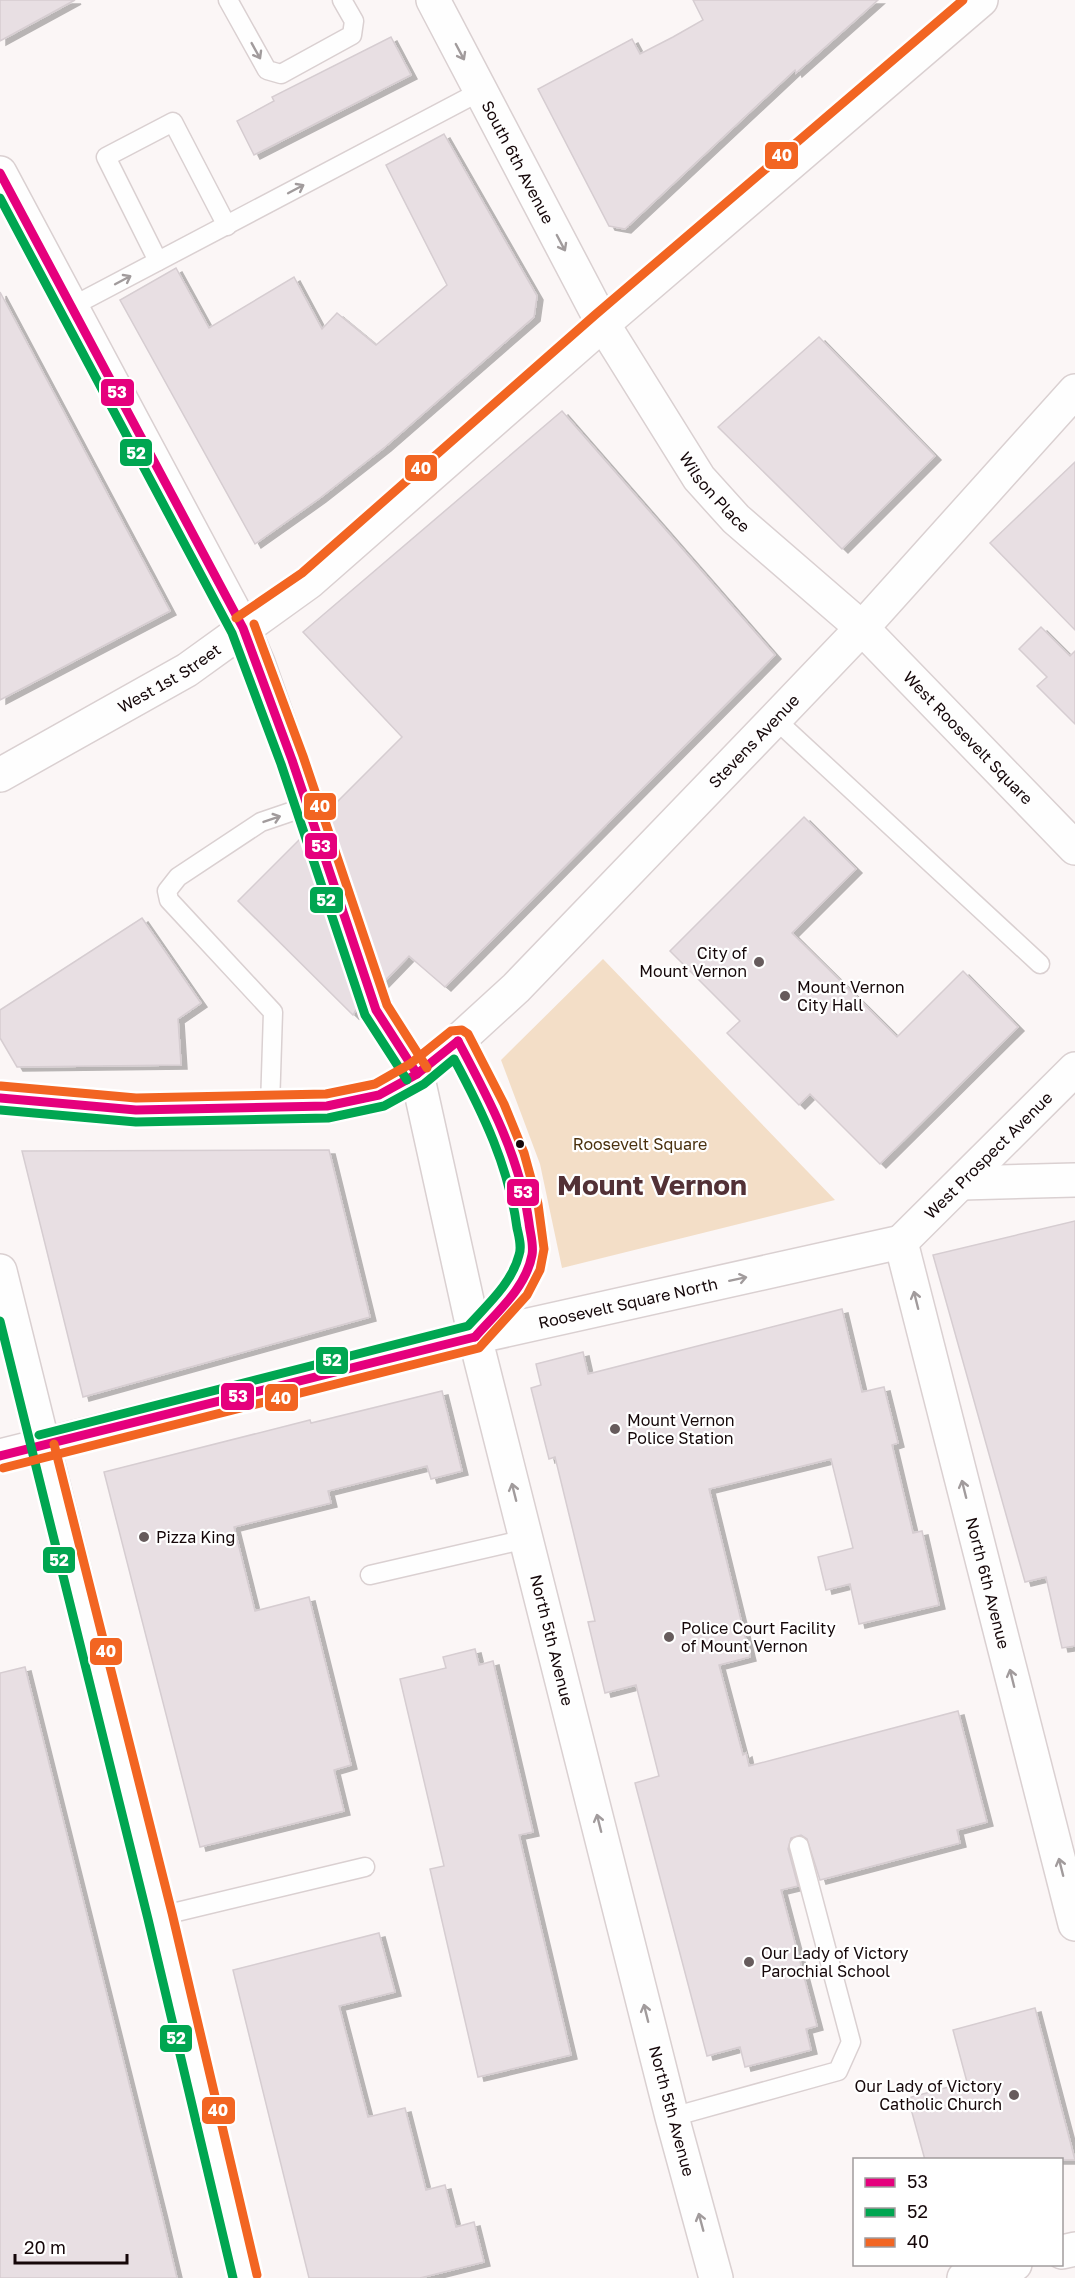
<svg xmlns="http://www.w3.org/2000/svg" width="1075" height="2278" font-family="'Golos Text',sans-serif">
<defs>
<filter id="shadow"><feDropShadow dx="6" dy="4" stdDeviation="0" flood-color="#0004"/></filter>
</defs>
<rect width="100%" height="100%" fill="#fbf6f6"/>
<!-- green -->
<path fill="#f3dec7" d="M603,959l232,241 -273,68 -22,-104 -39,-104z"/>
<!-- building -->
<g fill="#e8dfe3" stroke="#d6cdd1" stroke-width="1.5" filter="url(#shadow)">
<path d="M0,0h75l-75,41z"/>
<path d="M693,0h185l-82,73 -1,-3 -170,159 -16,-3 -71,-137 94,-50 8,15 33,-17 30,-17z"/>
<path d="M391,37l20,38 -157,80 -17,-34 37,-20 -2,-4z"/>
<path d="M444,134l93,162 -3,21 -149,130 -65,51 -65,46 -135,-244 56,-32 33,60 85,-51 28,52 15,-16 39,32 71,-60 -61,-120z"/>
<path d="M0,292l170,319 -170,89z"/>
<path d="M819,337l116,119 -93,93 -124,-122z"/>
<path d="M562,411l213,244 -330,332 -36,-31 -34,35 -10,4 -12,20 -115,-114 164,-164 -99,-105z"/>
<path d="M1075,462v168l-85,-87z"/>
<path d="M1041,627l29,29 5,-5v73l-38,-38 10,-9 -28,-28z"/>
<path d="M804,817l52,52 -64,64 105,104 66,-66 55,56 -138,137 -70,-70 -11,11 -72,-72 13,-12 -70,-70z"/>
<path d="M142,918l59,85 -23,16 3,46 -164,2 -17,-29v-28z"/>
<path d="M329,1150l41,167 -287,80 -61,-246z"/>
<path d="M1075,1221v425l-13,2 -16,-71 -21,5 -92,-327z"/>
<path d="M842,1309l20,83 22,-5 14,56 -6,2 21,88 9,-2 17,74 -80,19 -9,-40 -24,6 -8,-33 35,-9 -22,-89 -122,30 41,168 -31,8 24,90 3,-2 3,13 209,-55 29,111 -30,8 3,13 -140,37 -13,-41 -6,-4 -10,3 -3,11 10,37 -17,4 36,136 -11,3 5,21 -66,17 -5,-20 -33,9 -72,-273 24,-7 -23,-91 -31,8 -17,-71 7,-1 -40,-164 -6,2 -18,-71 10,-3 -5,-21 47,-12 5,22z"/>
<path d="M442,1391l20,80 -31,8 -4,-13 -99,25 3,12 -97,24 21,84 54,-14 42,168 -17,5 10,41 -144,36 -96,-375 206,-52 1,3z"/>
<path d="M475,1649l4,16 14,-4 40,171 -14,3 52,220 -93,22 -48,-208 14,-3 -44,-187 46,-11 -3,-11z"/>
<path d="M25,1667l137,548 15,63h-177v-605z"/>
<path d="M379,1933l16,59 -56,14 29,111 37,-9 21,82 19,-5 11,42 18,-5 10,40 -64,16h-111l-76,-308z"/>
<path d="M1035,2008l40,152h-150l-17,-62 59,-16 -14,-52z"/>
</g>
<g fill="none" stroke-linecap="round" stroke-linejoin="round">
<!-- tertiary-tunnel -->
<path stroke="#d8d2d2" stroke-width="33" stroke-dasharray="33 16" stroke-linecap="butt" d="M308,806l68,204"/>
<!-- service casing -->
<g stroke="#dad0d1" stroke-width="21">
<g id="service">
<path d="M228,0l39,70 14,4 71,-39 2,-14 -12,-21"/>
<path d="M158,261l-52,-104 67,-35 54,104"/>
<path d="M71,307l410,-216"/>
<path d="M775,719l265,245"/>
<path d="M458,1041c32,61 66,123 72,193 1,7 3,16 1,23 -10,31 -33,53 -55,78"/>
<path d="M270,1107l3,-95 -104,-112 -2,-9 11,-14 83,-55 47,-16"/>
<path d="M370,1575l156,-36"/>
<path d="M160,1916l205,-49"/>
<path d="M672,2117l166,-46 13,-29 -52,-196"/>
</g>
</g>
<!-- minor casing -->
<g stroke="#dad0d1" stroke-width="36">
<g id="minor">
<path id="s1" d="M603,324l96,154 37,41 126,109 213,220"/>
<path id="s2" d="M417,1074l41,-33 58,-53 259,-269 87,-91 213,-237"/>
<path d="M962,1183l113,-3"/>
<path id="s3" d="M901,1242l174,682"/>
<path id="s4" d="M901,1242l174,-173"/>
<path id="s5" d="M716,2278l-44,-161 -197,-780 426,-95"/>
</g>
</g>
<!-- tertiary casing -->
<g stroke="#dad0d1" stroke-width="36">
<g id="tertiary">
<path id="s6" d="M433,0l170,324"/>
<path d="M0,173l243,455 15,35 50,143"/>
<path d="M0,1098l136,12 191,-4 52,-11 38,-21"/>
<path d="M0,1456l475,-119 -58,-263 -41,-64"/>
<path d="M1062,2252l13,-3"/>
<path d="M964,2278l51,-14"/>
</g>
</g>
<!-- secondary casing -->
<g stroke="#dad0d1" stroke-width="36">
<g id="secondary">
<path id="s7" d="M0,775l187,-105 122,-88 294,-258 378,-324"/>
<path d="M0,1271l160,645 85,362"/>
</g>
</g>
<!-- service -->
<use href="#service" stroke="#fefefe" stroke-width="18"/>
<!-- minor -->
<use href="#minor" stroke="#fefefe" stroke-width="33"/>
<!-- tertiary -->
<use href="#tertiary" stroke="#fefefe" stroke-width="33"/>
<!-- secondary -->
<use href="#secondary" stroke="#fefefe" stroke-width="33"/>
<!-- bus-1 casing -->
<g stroke="#fff" stroke-width="14">
<g id="bus-1">
<path d="M0,173l243,455 49,132 84,250 41,64"/>
<path d="M458,1041c31,58 62,116 71,182 1,10 5,22 3,32 -6,33 -36,58 -57,82"/>
<path d="M0,1098l136,12 191,-4 52,-11 38,-21 41,-33"/>
<path d="M0,1456l475,-119"/>
</g>
</g>
<!-- bus-2 casing -->
<g stroke="#fff" stroke-width="14">
<g id="bus-2">
<path d="M0,198l232,435 49,131 84,251 42,65"/>
<path d="M0,1110l136,12 192,-4 56,-12 40,-22 30,-25c29,54 55,108 63,169 2,9 5,19 2,27 -7,28 -32,50 -51,71l-429,109"/>
<path d="M0,1321l148,598 85,359"/>
</g>
</g>
<!-- bus-3 casing -->
<g stroke="#fff" stroke-width="14">
<g id="bus-3">
<path d="M236,618l66,-45 293,-258 368,-315"/>
<path d="M254,624l49,132 84,249 40,63"/>
<path d="M1,1086l135,12 190,-4 49,-10 35,-20 41,-33 11,-1 6,4 36,70 20,49 14,51 6,45 -4,21 -13,25 -48,53 -476,120"/>
<path d="M54,1444l118,469 85,362"/>
</g>
</g>
<!-- bus-1 -->
<use href="#bus-1" stroke="#e5007d" stroke-width="9"/>
<!-- bus-2 -->
<use href="#bus-2" stroke="#00a651" stroke-width="9"/>
<!-- bus-3 -->
<use href="#bus-3" stroke="#f26522" stroke-width="9"/>
</g>
<!-- one-way arrows -->
<defs><path id="oneway-shaft" d="M-6 0H5M1.5-3L5.5 0L1.5 3" fill="none" stroke-width="1.6" stroke-linecap="round" stroke-linejoin="round" transform="scale(1.5)"/></defs>
<g stroke="#a19b9c">
<use href="#oneway-shaft" transform="translate(256 51) rotate(61)"/>
<use href="#oneway-shaft" transform="translate(460 52) rotate(62)"/>
<use href="#oneway-shaft" transform="translate(296 189) rotate(-28)"/>
<use href="#oneway-shaft" transform="translate(561 243) rotate(62)"/>
<use href="#oneway-shaft" transform="translate(123 280) rotate(-28)"/>
<use href="#oneway-shaft" transform="translate(272 819) rotate(-19)"/>
<use href="#oneway-shaft" transform="translate(738 1279) rotate(-12)"/>
<use href="#oneway-shaft" transform="translate(916 1300) rotate(-104)"/>
<use href="#oneway-shaft" transform="translate(964 1489) rotate(-104)"/>
<use href="#oneway-shaft" transform="translate(514 1492) rotate(-104)"/>
<use href="#oneway-shaft" transform="translate(1012 1678) rotate(-104)"/>
<use href="#oneway-shaft" transform="translate(599 1823) rotate(-104)"/>
<use href="#oneway-shaft" transform="translate(1061 1867) rotate(-104)"/>
<use href="#oneway-shaft" transform="translate(646 2013) rotate(-104)"/>
<use href="#oneway-shaft" transform="translate(701 2222) rotate(-105)"/>
</g>
<!-- markers -->
<g fill="#665b5c" stroke="#fff" stroke-width="2">
<circle cx="759" cy="962" r="6"/>
<circle cx="785" cy="996" r="6"/>
<circle cx="615" cy="1429" r="6"/>
<circle cx="144" cy="1537" r="6"/>
<circle cx="669" cy="1637" r="6"/>
<circle cx="749" cy="1962" r="6"/>
<circle cx="1014" cy="2095" r="6"/>
</g>
<circle fill="#150709" stroke="#fff" stroke-width="2" cx="520" cy="1144" r="5"/>
<g text-anchor="middle" stroke-width="4.5" stroke-linejoin="round" paint-order="stroke">
<!-- street labels -->
<g font-size="16" fill="#150709" stroke="#fff">
<text dy="6" stroke="none"><textPath href="#s6" startOffset="183">South 6th Avenue</textPath></text>
<text dy="6" stroke="none"><textPath href="#s1" startOffset="202">Wilson Place</textPath></text>
<text dy="6" stroke="none"><textPath href="#s7" startOffset="195">West 1st Street</textPath></text>
<text dy="6" stroke="none"><textPath href="#s1" startOffset="556">West Roosevelt Square</textPath></text>
<text dy="6" stroke="none"><textPath href="#s2" startOffset="474">Stevens Avenue</textPath></text>
<text dy="6" stroke="none"><textPath href="#s4" startOffset="123">West Prospect Avenue</textPath></text>
<text dy="6" stroke="none"><textPath href="#s5" startOffset="1128">Roosevelt Square North</textPath></text>
<text dy="6" stroke="none"><textPath href="#s3" startOffset="352">North 6th Avenue</textPath></text>
<text transform="translate(552 1640) rotate(76)" y="6">North 5th Avenue</text>
<text transform="translate(672 2111) rotate(75)" y="6">North 5th Avenue</text>
</g>
<!-- poi labels -->
<g font-size="16" fill="#150709" stroke="#fff" text-anchor="start">
<text x="747" y="959" text-anchor="end">City of<tspan x="747" dy="18">Mount Vernon</tspan></text>
<text x="797" y="993">Mount Vernon<tspan x="797" dy="18">City Hall</tspan></text>
<text x="627" y="1426">Mount Vernon<tspan x="627" dy="18">Police Station</tspan></text>
<text x="156" y="1543">Pizza King</text>
<text x="681" y="1634">Police Court Facility<tspan x="681" dy="18">of Mount Vernon</tspan></text>
<text x="761" y="1959">Our Lady of Victory<tspan x="761" dy="18">Parochial School</tspan></text>
<text x="1002" y="2092" text-anchor="end">Our Lady of Victory<tspan x="1002" dy="18">Catholic Church</tspan></text>
</g>
<!-- park labels -->
<g font-size="16" fill="#4a310e" stroke="#fff">
<text x="640" y="1150">Roosevelt Square</text>
</g>
<!-- town labels -->
<g font-size="28" font-weight="bold" fill="#523136" stroke="#fff">
<text x="652" y="1195">Mount Vernon</text>
</g>
</g>
<g stroke="#fff" stroke-width="2">
<rect x="764" y="141" width="35" height="29" rx="6" fill="#f26522"/>
<rect x="100" y="378" width="35" height="29" rx="6" fill="#e5007d"/>
<rect x="119" y="438" width="34" height="29" rx="6" fill="#00a651"/>
<rect x="404" y="454" width="34" height="28" rx="6" fill="#f26522"/>
<rect x="303" y="792" width="34" height="29" rx="6" fill="#f26522"/>
<rect x="304" y="832" width="34" height="28" rx="6" fill="#e5007d"/>
<rect x="309" y="886" width="35" height="28" rx="6" fill="#00a651"/>
<rect x="506" y="1178" width="34" height="29" rx="6" fill="#e5007d"/>
<rect x="315" y="1346" width="34" height="29" rx="6" fill="#00a651"/>
<rect x="220" y="1382" width="35" height="29" rx="6" fill="#e5007d"/>
<rect x="264" y="1383" width="35" height="29" rx="6" fill="#f26522"/>
<rect x="42" y="1546" width="34" height="28" rx="6" fill="#00a651"/>
<rect x="89" y="1637" width="34" height="29" rx="6" fill="#f26522"/>
<rect x="159" y="2024" width="34" height="29" rx="6" fill="#00a651"/>
<rect x="201" y="2096" width="35" height="29" rx="6" fill="#f26522"/>
</g>
<g font-size="16" text-anchor="middle" font-weight="bold" fill="#fff">
<text x="782" y="161">40</text>
<text x="117" y="398">53</text>
<text x="136" y="459">52</text>
<text x="421" y="474">40</text>
<text x="320" y="812">40</text>
<text x="321" y="852">53</text>
<text x="326" y="906">52</text>
<text x="523" y="1198">53</text>
<text x="332" y="1366">52</text>
<text x="238" y="1402">53</text>
<text x="281" y="1404">40</text>
<text x="59" y="1566">52</text>
<text x="106" y="1657">40</text>
<text x="176" y="2044">52</text>
<text x="218" y="2116">40</text>
</g>
<!-- legend -->
<rect x="853" y="2158" width="210" height="108" fill="#ffffff" stroke="#a19c9d" stroke-width="1.5"/>
<rect x="865" y="2178" width="30" height="9" fill="#e5007d" stroke="#a19c9d" stroke-width="1.5"/>
<text x="907" y="2188" font-size="18" fill="#150709">53</text>
<rect x="865" y="2208" width="30" height="9" fill="#00a651" stroke="#a19c9d" stroke-width="1.5"/>
<text x="907" y="2218" font-size="18" fill="#150709">52</text>
<rect x="865" y="2238" width="30" height="9" fill="#f26522" stroke="#a19c9d" stroke-width="1.5"/>
<text x="907" y="2248" font-size="18" fill="#150709">40</text>
<!-- scale -->
<path d="M15 2254v9h112v-9" fill="none" stroke="#150709" stroke-width="3"/>
<text x="24" y="2254" font-size="18" fill="#150709" stroke="#ffffff" stroke-width="4.5" paint-order="stroke">20 m</text>
</svg>
